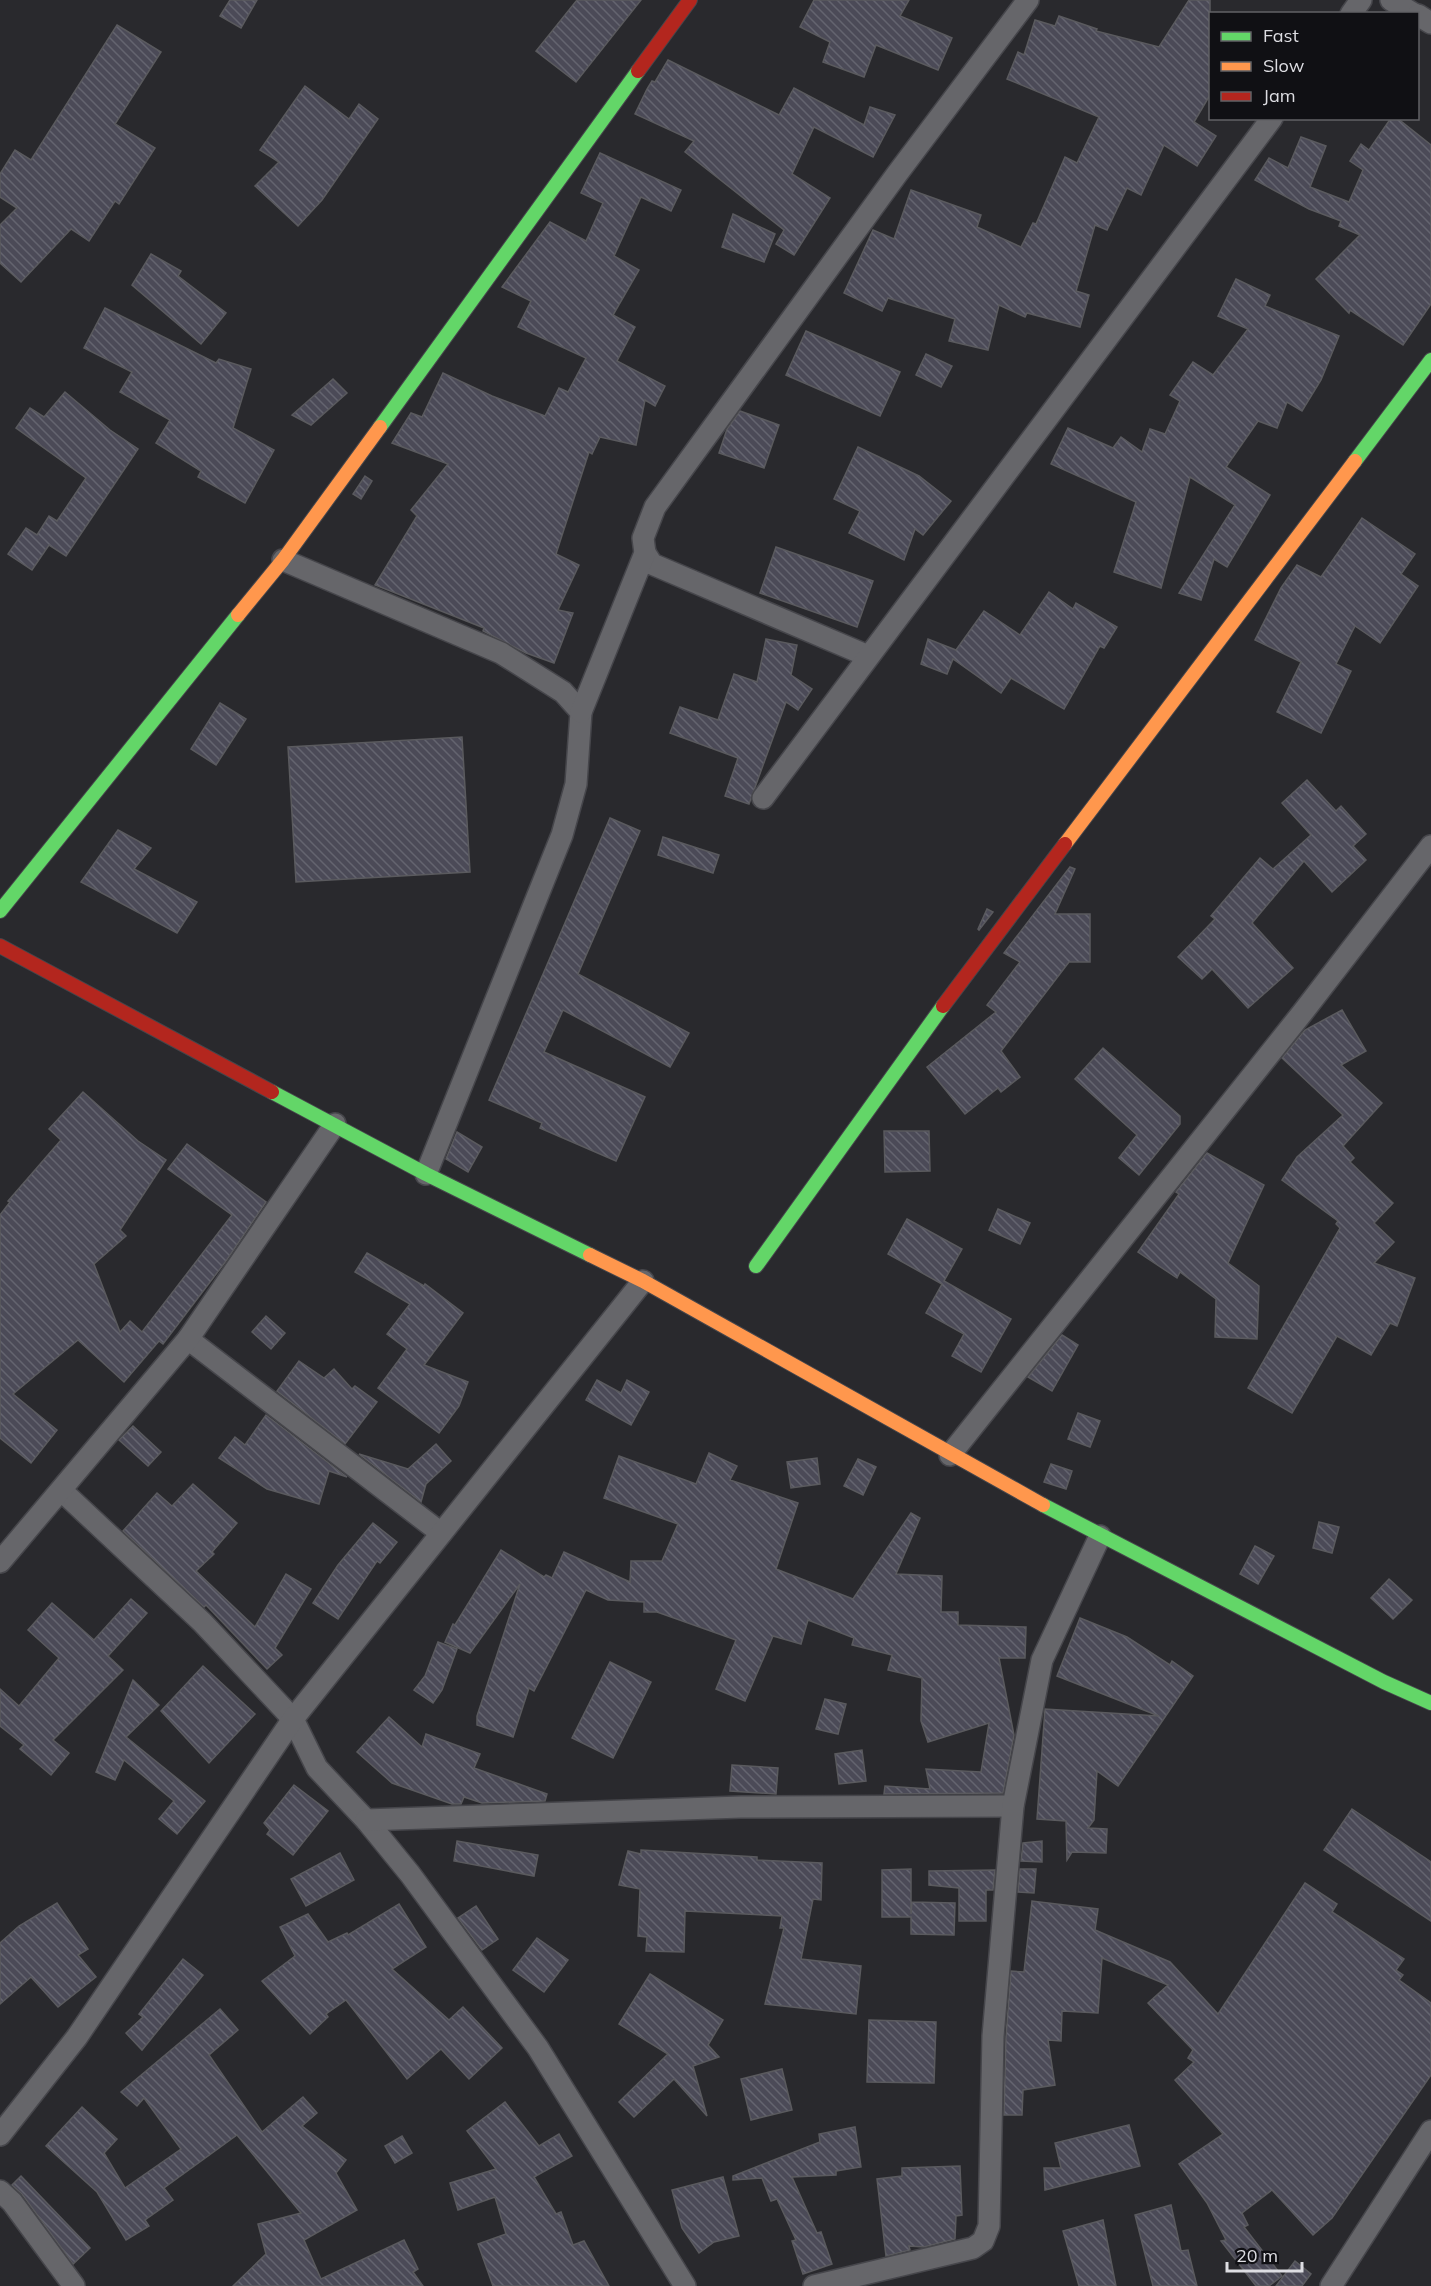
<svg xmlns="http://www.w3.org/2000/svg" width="1431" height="2286" font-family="Mulish,sans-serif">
<defs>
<pattern id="building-back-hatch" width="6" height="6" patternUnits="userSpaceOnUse" patternTransform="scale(1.5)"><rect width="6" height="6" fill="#4b4a57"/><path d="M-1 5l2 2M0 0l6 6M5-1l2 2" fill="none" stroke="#64646f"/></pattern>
</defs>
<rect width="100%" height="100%" fill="#29292d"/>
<!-- building -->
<g fill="url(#building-back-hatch)" stroke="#5a5a5e" stroke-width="1.5">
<path d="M230,0h27l-16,28 -21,-12z"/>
<path d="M577,0h64l-65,82 -40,-31z"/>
<path d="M814,0h95l-9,16 52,22 -14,32 -62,-25 -12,32 -41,-15 7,-20 -30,-15z"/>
<path d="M1189,0h21v95l-16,27 22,14 -19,30 -33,-21 -23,50 -14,-7 -20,42 -12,-5 -19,66 13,4 -9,32 -53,-14 -2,4 -26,-12 -11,45 -39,-9 6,-22 -67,-21 -6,13 -38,-18 29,-63 21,9 17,-49 70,25 -4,12 44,20 12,-24 3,1 29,-67 12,6 22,-46 -92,-38 11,-27 6,3 11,-35 20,6 4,-10 38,13 -1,2 63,16z"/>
<path d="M117,25l44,27 -46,72 40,24 -36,56 -4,-3 -26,40 -18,-12 -50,53 -21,-19v-38l17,-17 -17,-11v-23l15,-24 16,10z"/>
<path d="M668,60l111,55 15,-27 70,37 6,-18 25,8 -22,42 -59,-30 -22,47 38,24 -36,57 -18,-11 8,-14 -99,-78 9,-11 -59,-27 12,-25 5,-8 3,1z"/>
<path d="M305,86l44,33 10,-15 19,15 -56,81 -24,26 -43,-40 24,-24 -19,-12z"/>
<path d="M1391,118h6l34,27v159l-28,41 -53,-35 -1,3 -33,-34 44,-44 -21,-9 2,-5 -32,-12 -54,-29 14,-22 19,10 13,-31 25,9 -16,41 39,15 14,-32 -13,-9 11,-17 8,6z"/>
<path d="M600,153l81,37 -10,21 -30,-14 -27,59 25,14 -26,45 22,12 -18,34 48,25 -10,20 -10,-6 -9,45 -36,-8 -8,17 -3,-2 -33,102 23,11 -21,45 15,3 -19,50 -28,-10 -43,-22 1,-3 -109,-43 42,-69 -6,-6 37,-46 -56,-21 19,-30 11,4 21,-44 49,23 53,20 14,-28 9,4 18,-34 -68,-31 13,-26 -29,-14 48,-65 36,19 17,-38 -22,-10z"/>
<path d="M733,214l42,20 -11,28 -42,-15z"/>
<path d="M151,254l30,17 -3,5 48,37 -25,31 -69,-59z"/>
<path d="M1236,279l34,16 -5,11 74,30 -18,44 -19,31 -15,-9 -10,26 -19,-7 -32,46 44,28 -43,72 -13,-8 -13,41 -22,-7 56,-88 -45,-28 -29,111 -47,-16 22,-70 -85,-38 17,-36 45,20 8,-11 21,15 8,-23 15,5 15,-33 -10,-6 23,-33 20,13 35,-46 -30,-13z"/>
<path d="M105,308l111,55 3,-4 32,10 -18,59 41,22 -29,53 -47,-26 3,-6 -45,-28 14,-23 -50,-28 12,-20 -48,-24z"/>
<path d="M806,331l94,41 -20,44 -94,-41z"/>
<path d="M926,354l26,12 -11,21 -25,-12z"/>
<path d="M333,379l14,14 -36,32 -19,-10z"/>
<path d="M65,392l45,38 28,19 -72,107 -17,-11 -17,25 -24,-16 18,-26 11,7 12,-19 8,5 29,-43 -70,-50 14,-20 14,9z"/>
<path d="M740,411l39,14 -15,43 -45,-15 8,-24z"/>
<path d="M858,447l61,29 32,25 -28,34 -8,-6 -11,31 -55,-27 11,-22 -26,-12z"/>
<path d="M365,476l7,5 -11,18 -8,-5z"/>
<path d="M1362,518l53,36 -14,20 17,12 -38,57 -25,-17 -19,38 15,7 -30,62 -44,-21 24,-50 -46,-22 26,-52 16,-23 24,12z"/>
<path d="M776,547l97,34 -16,46 -97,-34z"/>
<path d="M1049,592l24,17 3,-6 41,24 -13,21 -4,-2 -36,63 -53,-31 -10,15 -48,-34 -6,15 -26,-10 7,-25 28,11 28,-39 36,24z"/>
<path d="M766,639l31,6 -6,30 21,14 -14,21 -12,-8 -37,102 -24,-8 13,-38 -68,-25 10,-26 38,13 16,-46 23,8z"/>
<path d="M220,703l26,16 -30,46 -25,-16z"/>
<path d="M462,737l8,135 -174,10 -8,-135z"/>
<path d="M1307,780l29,31 5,-5 25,28 -13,12 13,14 -34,32 -28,-31 -52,62 41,45 -45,40 -36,-39 -10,10 -24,-22 37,-38 -4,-3 49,-58 13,11 38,-34 -29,-32z"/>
<path d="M610,818l30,13 -62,143 111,59 -19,34 -107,-57 -19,42 101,45 -29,64 -76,-33 2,-5 -53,-23z"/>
<path d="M118,830l33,18 -17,21 63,33 -20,31 -96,-51z"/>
<path d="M663,837l56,18 -6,18 -55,-18z"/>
<path d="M1070,867l5,2 -20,45h35v48h-21l-68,89 19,26 -19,15 -3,-4 -33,26 -38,-47 69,-55 -9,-7 33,-43 -16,-9z"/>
<path d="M987,909l6,3 -14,18 -1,-1z"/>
<path d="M1342,1010l24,41 -25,14 41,38 -39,43 11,12 -4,4 43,41 -19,20 20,19 -20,21 41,15 -18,48 -7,-3 -19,32 -34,-19 -45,77 -44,-25 92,-160 -4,-4 2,-3 -56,-41 15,-23 46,-42 -61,-57 23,-28z"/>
<path d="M1103,1048l77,68v8l-41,51 -20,-17 18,-23 -62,-56z"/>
<path d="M83,1092l55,49 28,19 -46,70 6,6 -32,28 26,68 10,-11 12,11 90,-117 -64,-46 19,-25 79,58 -40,59 -63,83 -4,-3 -35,41 -46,-42 -65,54 44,36 -26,33 -31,-25v-223l10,-13 -2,-1 53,-61 -12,-11z"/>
<path d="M884,1131h45l1,40 -45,1z"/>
<path d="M457,1132l25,15 -14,25 -22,-13z"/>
<path d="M1207,1153l57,32 -36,78 31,23 -2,53 -42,-2 1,-38 -36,-27 -3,6 -39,-26 41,-58 -3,-2z"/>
<path d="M998,1209l32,14 -10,21 -31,-14z"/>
<path d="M907,1219l55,30 -18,32 67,38 -30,53 -29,-16 12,-22 -38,-21 16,-29 -54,-30z"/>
<path d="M367,1253l57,33 1,-2 38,29 -39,52 44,17 -9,24 -20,27 -61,-45 29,-39 -20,-15 23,-30 -55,-32z"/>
<path d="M266,1316l19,17 -14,16 -19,-17z"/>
<path d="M1062,1335l16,10 -26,46 -24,-14z"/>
<path d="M299,1361l25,17 10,-9 18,20 3,-3 22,16 -32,42 -68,-53z"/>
<path d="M597,1380l24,13 6,-13 22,12 -18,33 -45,-25z"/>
<path d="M1078,1413l22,8 -10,26 -22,-8z"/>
<path d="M266,1415l81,62 -18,-6 -10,33 -52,-15 -48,-31 16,-21 10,8z"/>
<path d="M133,1426l28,26 -13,14 -29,-26z"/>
<path d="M436,1444l15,17 -25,23 -5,18 -62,-48 49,15z"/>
<path d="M709,1453l28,13 -7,14 68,23 -22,66 77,30 58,-86 9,5 -24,56 46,2 -1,36h17v13l68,2 -1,31h-26l15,77 -11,58 -119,1 1,-8 45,3 -4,-20 55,3 8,-49 -61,19 -7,-21 1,-43 -34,-8 4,-15 -40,-10 2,-7 -46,-18 -7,24 -28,-8 -28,65 -29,-12 20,-49 -79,-28h-13v-10l-36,-2 -22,-10 -52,101 -5,-3 -16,49 -36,-12v-9l43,-132 -50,69 -25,-11 8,-18 2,1 46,-75 43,27 2,-2 6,3 12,-26 66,30 1,-21h31l16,-37 -74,-26 15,-42 77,28z"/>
<path d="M817,1458l3,26 -29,4 -4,-26z"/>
<path d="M858,1459l18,8 -13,28 -19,-9z"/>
<path d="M1051,1464l21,7 -6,18 -22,-7z"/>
<path d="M193,1484l44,39 -25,29 2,2 -18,17 59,56 31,-53 25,15 -36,59 7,7 -15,14 -61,-64 -2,2 -81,-76 34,-38 15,13z"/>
<path d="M1319,1522l20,5 -7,26 -19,-5z"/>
<path d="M373,1523l24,19 -17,21 -3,-2 -39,58 -25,-16 25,-38z"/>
<path d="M1255,1546l19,10 -16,28 -18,-10z"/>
<path d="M1389,1579l23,21 -19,19 -22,-21z"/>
<path d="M131,1599l16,14 -39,43 15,14 -70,70 16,13 -18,22 -31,-26 4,-4 -24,-19v-37l19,17 40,-48 -31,-28 24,-27 42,37z"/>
<path d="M1080,1618l47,19 43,28 2,-4 21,15 -75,110 -21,-15 -3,49 -6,8 19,1 -1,24 -34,-1 -5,8 -1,-39 -29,-2 8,-110 114,7 -102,-40z"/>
<path d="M438,1642l19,7 -15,41 -9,13 -19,-13 11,-14z"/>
<path d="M610,1662l41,20 -38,76 -41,-20z"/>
<path d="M203,1666l52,48 -46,49 -48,-52z"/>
<path d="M133,1680l26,25 -33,32 79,64 -28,33 -18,-15 15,-18 -50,-41 -9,20 -19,-8z"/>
<path d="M825,1699l21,5 -8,30 -22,-5z"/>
<path d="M389,1717l33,30 4,-13 54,20 -6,14 73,26 -2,7 -63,2 -18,-6 -3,7h-9l-60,-21 -35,-31z"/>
<path d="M862,1750l4,31 -27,3 -4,-30z"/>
<path d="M732,1765l46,3 -2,26 -46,-3z"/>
<path d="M294,1785l34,26 -35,44 -26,-21 3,-4 -6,-7z"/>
<path d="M1352,1809l79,53v59l-107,-71z"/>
<path d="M457,1841l81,14 -4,21 -80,-15z"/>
<path d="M1042,1841v21l-21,-1 2,-18z"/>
<path d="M641,1850l116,7v3l65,3 -1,37 -8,-1 -12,60 60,7 -5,48 -91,-10 19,-76h-4l2,-12 -97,-5 -1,41 -38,-1 1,-14 -9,-1 2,-47 -21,-4 9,-34 13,3z"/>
<path d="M340,1853l14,27 -48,26 -15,-27z"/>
<path d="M911,1869v45l1,-12 43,1 -1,32 -43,-1v-17h-29v-47z"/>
<path d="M1020,1869h16l-2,24 -16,-1z"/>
<path d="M995,1870l-2,20h-7v31h-27v-33l-30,-3v-14z"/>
<path d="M1305,1883l32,21 -5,8 72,47 -8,11 7,5 -4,5 32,23v72l-99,143 -19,17 -41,-45 -30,23 6,12 -4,2 38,49 -13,10h-13l-35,-45 5,-1 -19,-37 -28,-39 44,-30 -48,-54 19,-18 -6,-4 5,-8 -45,-47 20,-18 -66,-27 -4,55 -36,-2 -1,30 -13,-1 7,45 -32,5 -1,25h-18l2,-78 5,-66 13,1 8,-71 66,8 -3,21 75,32 48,52z"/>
<path d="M57,1903l31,46 -10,6 18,22 -38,30 -27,-30 -31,27v-61l19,-17z"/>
<path d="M399,1904l27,43 -34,22 57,51 14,-13 39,41 -33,31 -28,-30 -34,30 -61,-79 -20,14 2,3 -18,17 -48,-53 33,-25 -15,-29 28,-13 20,28 19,-9 1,2z"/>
<path d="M476,1906l22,33 -16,11 -24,-32z"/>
<path d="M537,1938l31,22 -24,32 -31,-22z"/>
<path d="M183,1959l20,16 -61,75 -16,-17 17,-16 -4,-3z"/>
<path d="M650,1974l73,46 -15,25 11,12 -26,9 14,50 -33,-37 -40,38 -15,-15 49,-48 -49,-30z"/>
<path d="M220,2009l18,21 -29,25 53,77 41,-35 14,16 -15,13 44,34 -10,13 21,37 -53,30 17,39 83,-39 14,29 -5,3 10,14h-190l33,-32 -8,-30 43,-11 -64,-78 -73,53 9,12 -28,20 4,6 -23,14 -29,-48 -51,-46 36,-39 35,32 -13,14 21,35 56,-39 -37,-51 -7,8 -16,-14z"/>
<path d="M869,2020l67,2 -2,61 -67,-1z"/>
<path d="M782,2069l10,41 -41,10 -10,-41z"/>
<path d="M505,2102l34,44 20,-12 13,22 -38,21 22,37 5,-2 12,33 11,-4 25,45h-116l-15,-42 28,-10 -11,-37 -37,13 -8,-27 46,-14 -29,-38z"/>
<path d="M1129,2125l11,41 -95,24 -1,-22h17l-6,-25z"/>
<path d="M855,2127l6,40 -25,4v4l-44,2 25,56 4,-1 11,32 -29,10 -11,-33 4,-1 -19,-41 -6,2 -9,-23 -29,2v-4l87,-34 -1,-8z"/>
<path d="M402,2136l10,17 -17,10 -10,-17z"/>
<path d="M960,2166l2,49 -6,1 -1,23 -31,8 -15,-1 1,4 -24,6 -9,-77 25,-3v-8z"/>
<path d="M21,2176l69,72 -17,16 -51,-70 -10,-9z"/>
<path d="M723,2177l16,59 -25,6 -15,11 -17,-25 -10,-38z"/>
<path d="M1171,2205l10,46 7,-1 9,36h-44l-18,-71z"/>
<path d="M1103,2220l13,66h-37l-16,-55z"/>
<path d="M1295,2261l16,13 -9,12h-26z"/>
</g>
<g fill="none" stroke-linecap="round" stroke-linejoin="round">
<!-- street casing -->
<g stroke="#46464b" stroke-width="24">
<g id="street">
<path d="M1391,0l23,14"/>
<path d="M1351,14l10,-14"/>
<path d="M1418,15l13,8"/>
<path d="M645,553l7,11 216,92"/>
<path d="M283,560l218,93 62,39 18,20 -5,72 -14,51 -136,339"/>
<path d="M581,712l64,-159 -2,-15 12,-31 242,-333 131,-174"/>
<path d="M763,798l509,-680"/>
<path d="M188,1339l253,194"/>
<path d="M950,1455l353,-443 128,-166"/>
<path d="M62,1491l140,131 91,97 24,49 49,52 44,54 128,174 147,238"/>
<path d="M0,1562l188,-223 147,-215"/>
<path d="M366,1820l375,-13 272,-1"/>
<path d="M0,2135l77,-98 216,-318 350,-438"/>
<path d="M0,2191l12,11 62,84"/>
<path d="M814,2286l159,-38 10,-7 6,-15 4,-190 20,-230 29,-146 58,-124"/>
<path d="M1331,2286l100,-155"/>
</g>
</g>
<!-- fast casing -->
<g stroke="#46464b" stroke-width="16">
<g id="fast">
<path d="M380,427l258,-356"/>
<path d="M1355,461l76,-101"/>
<path d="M0,911l238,-296"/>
<path d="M272,1092l154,82 164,81"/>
<path d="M756,1266l187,-260"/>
<path d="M1043,1505l341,177 47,21"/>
</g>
</g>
<!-- slow casing -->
<g stroke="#46464b" stroke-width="16">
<g id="slow">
<path d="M238,615l45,-55 97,-133"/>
<path d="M1065,844l290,-383"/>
<path d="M590,1255l53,26 400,224"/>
</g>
</g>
<!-- jam casing -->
<g stroke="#46464b" stroke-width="16">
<g id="jam">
<path d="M638,71l52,-71"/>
<path d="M0,946l272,146"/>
<path d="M943,1006l122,-162"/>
</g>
</g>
<!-- street -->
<use href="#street" stroke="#66666a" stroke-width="21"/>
<!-- fast -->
<use href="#fast" stroke="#63d668" stroke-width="14"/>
<!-- slow -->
<use href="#slow" stroke="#ff974d" stroke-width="14"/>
<!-- jam -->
<use href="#jam" stroke="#b3261e" stroke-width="14"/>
</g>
<!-- legend -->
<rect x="1209" y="12" width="210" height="108" fill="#101014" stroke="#626266" stroke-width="1.5"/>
<rect x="1221" y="32" width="30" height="9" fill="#63d668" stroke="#626266" stroke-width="1.5"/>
<text x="1263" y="42" font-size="18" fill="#dddde2">Fast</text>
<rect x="1221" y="62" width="30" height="9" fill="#ff974d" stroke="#626266" stroke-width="1.5"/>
<text x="1263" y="72" font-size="18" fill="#dddde2">Slow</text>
<rect x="1221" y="92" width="30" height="9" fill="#b3261e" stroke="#626266" stroke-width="1.5"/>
<text x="1263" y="102" font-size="18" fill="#dddde2">Jam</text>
<!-- scale -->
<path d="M1227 2262v9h75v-9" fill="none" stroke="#dddde2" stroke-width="3"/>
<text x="1236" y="2262" font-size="18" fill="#dddde2" stroke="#101014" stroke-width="4.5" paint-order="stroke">20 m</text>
</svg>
